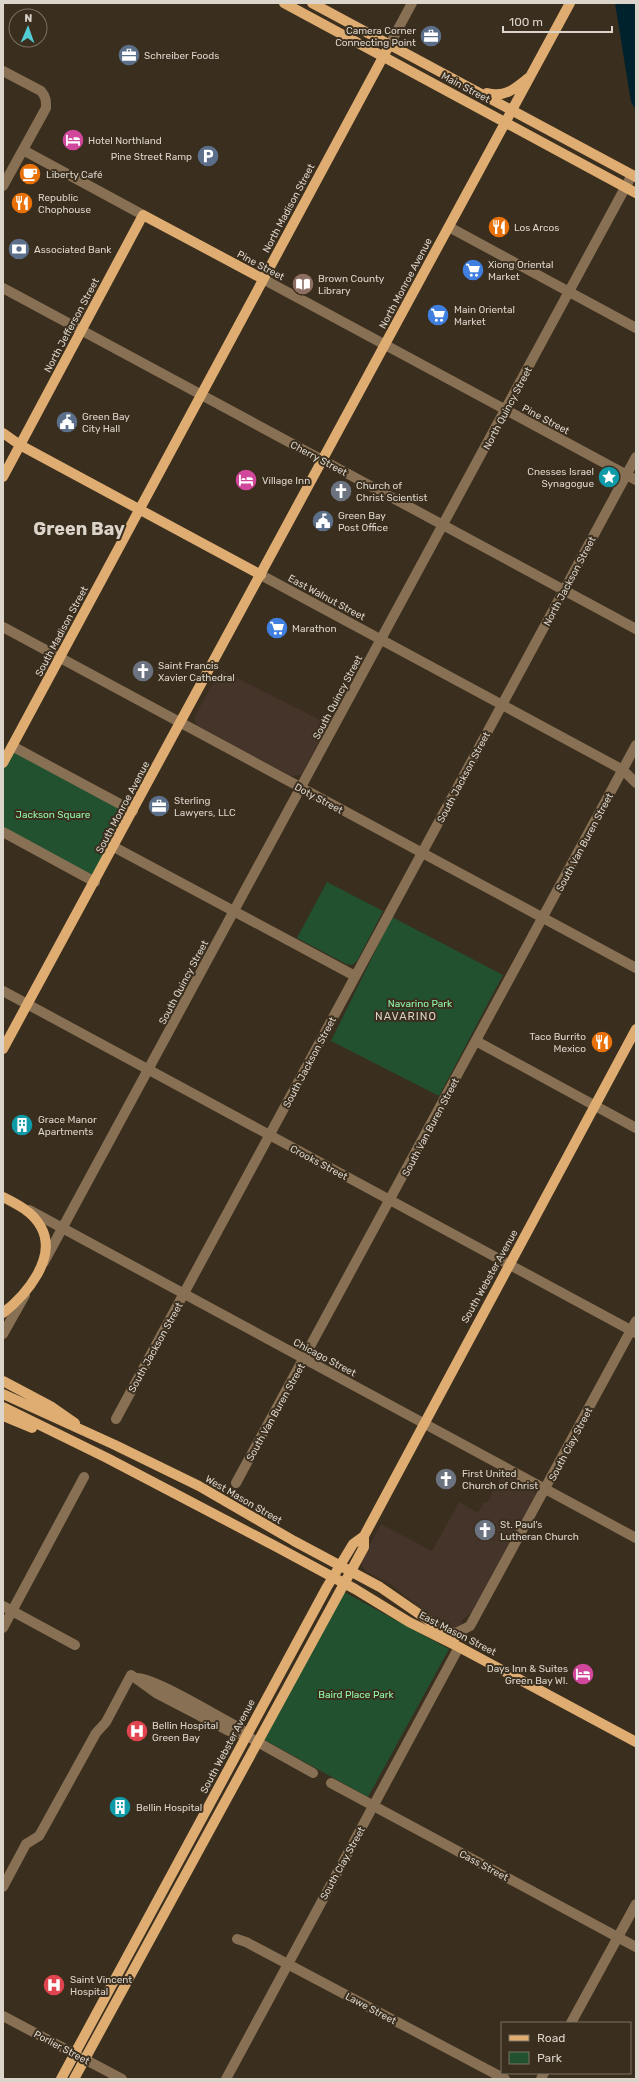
<svg xmlns="http://www.w3.org/2000/svg" width="639" height="2082" viewBox="0 0 639 2082" font-family="Rubik,sans-serif">
<style>
.education{fill:#45342a}
.green{fill:#225130}
.water{fill:#00222d}
.lines{fill:none;stroke-linecap:round;stroke-linejoin:round}
.minor{stroke:#887054;stroke-width:10}
.major{stroke:#dfad72;stroke-width:10}
.labels{text-anchor:middle;stroke-width:4;stroke-linejoin:round;paint-order:stroke}
.poi-label{font-size:10px;fill:#dcd5cb;stroke:#3a2e1e;text-anchor:start}
.street-label{font-size:10px;fill:#dcd5cb;stroke:#3a2e1e}
.park-label{font-size:10px;fill:#90f7aa;stroke:#3a2e1e}
.neighbourhood-label{font-size:11px;letter-spacing:1px;fill:#dcd5cb;stroke:#3a2e1e}
.town-label{font-size:18px;font-weight:bold;fill:#dcd5cb;stroke:#3a2e1e}
</style>
<rect width="100%" height="100%" fill="#3a2e1e"/>
<path class="education" d="M221,670L328,724L301,775L291,776L196,726L194,717Z
M504,1471L535,1488V1496L472,1612L462,1620L461,1628L448,1630L389,1583L365,1571L362,1565L363,1557L381,1524L432,1551L459,1502L478,1513L484,1502L487,1503Z"/>
<path class="green" d="M12,746L133,811L95,882L3,832V763Z
M327,882L383,911L357,961L352,965L346,964L297,938Z
M392,917L503,975L439,1096L331,1041Z
M344,1592L449,1649L368,1797L263,1739Z"/>
<path class="water" d="M615,3H636V110L631,102Z"/>
<g class="lines">
<path class="minor" d="M390,44L412,3
M3,71L41,91C46,97 46,100 46,108L3,186
M23,150L143,215
M449,227L636,328
M263,279L636,480
M3,288L636,629
M261,575L623,770L636,783
M3,627L636,968
M12,746L133,811
M3,832L95,882
M114,847L355,976
M3,991L636,1333
M476,1041L636,1128
M29,1210L636,1538
M44,1262L632,175
M3,1334L25,1295
M116,1419L636,457
M236,1483L636,745
M3,1606L75,1645
M3,1628L84,1477
M444,1631L456,1633L470,1626L636,1321
M137,1678C155,1678 221,1718 241,1729L246,1735
M331,1783L636,1947
M3,1887L26,1844L39,1836L43,1829L96,1733L106,1722L131,1675L156,1693L231,1732L247,1736L313,1773
M237,1939L246,1942L505,2079
M3,2016L122,2079
M571,2023L636,1904
M226,2079L459,1647
M541,2079L544,2073"/>
<path class="major" d="M284,3L636,193
M312,3L636,177
M487,93C504,98 515,89 528,78
M3,433L20,445L261,575
M3,477L143,215L263,279
M3,763L390,44
M3,1049L570,3
M3,1197C17,1204 33,1212 41,1227C58,1258 26,1295 3,1313
M3,1381L52,1407L75,1423
M3,1394L115,1445L199,1486L294,1541L380,1587L438,1627L454,1640
M3,1407L107,1458L275,1546L355,1589L409,1622L459,1647L636,1742
M3,1416L32,1428
M61,2079L327,1587L353,1544L364,1536
M74,2079L351,1571L364,1547V1536L636,1029"/>
</g>
<defs>
<g id="office-disc" transform="scale(1.15)"><circle r="9.5" fill="#5c6f8a" stroke="#3a2e1e"/><path d="M-6-3h4V-5.5h4V-3h4V5H-6ZM-1-4.5V-3h2v-1.5ZM-6 0V1H6V0Z" fill="#fff"/></g>
<g id="hotel-disc" transform="scale(1.15)"><circle r="9.5" fill="#d1479c" stroke="#3a2e1e"/><path d="M-6-4.5h1.5V1H6V5H4.5V3h-9V5H-6ZM-4 0a1.8 1.8 0 1 1 3.6 0ZM.5 0V-2.5h3Q6-2.5 6 0Z" fill="#fff"/></g>
<g id="parking-disc" transform="scale(1.15)"><circle r="9.5" fill="#5c6f8a" stroke="#3a2e1e"/><path d="M-3.5-5.5H1a3.5 3.5 0 0 1 0 7H-1V5.5H-3.5ZM-1-3.4V-.6H.8a1.4 1.4 0 0 0 0-2.8Z" fill="#fff"/></g>
<g id="cafe-disc" transform="scale(1.15)"><circle r="9.5" fill="#e8710a" stroke="#3a2e1e"/><path d="M-5.5-4.5H6V0H3Q3 3.5 0 3.5H-2.5Q-5.5 3.5-5.5 0ZM3-3.2v2h1.7v-2ZM-6 4.5H4V6H-6Z" fill="#fff"/></g>
<g id="restaurant-disc" transform="scale(1.15)"><circle r="9.5" fill="#e8710a" stroke="#3a2e1e"/><path d="M-5-6h1v4h1v-4h1v4h1v-4h1v5L-1.5 .5V6h-2V.5L-5-1ZM5-6V6H3V1.5H1.5Q1.5-4 5-6Z" fill="#fff"/></g>
<g id="bank-disc" transform="scale(1.15)"><circle r="9.5" fill="#5c6f8a" stroke="#3a2e1e"/><path d="M-6-4H6V4H-6ZM0-2.3a2.3 2.3 0 1 0 0 4.6a2.3 2.3 0 1 0 0-4.6Z" fill="#fff"/></g>
<g id="supermarket-disc" transform="scale(1.15)"><circle r="9.5" fill="#3f7fe0" stroke="#3a2e1e"/><path d="M-6-5.5h2.5l.6 2H6L4.5 2H-2.5L-4.4-4H-6ZM-1.5 3.2a1.3 1.3 0 1 0 .1 0ZM3 3.2a1.3 1.3 0 1 0 .1 0Z" fill="#fff"/></g>
<g id="library-disc" transform="scale(1.15)"><circle r="9.5" fill="#8d6e63" stroke="#3a2e1e"/><path d="M-6-4Q-3-5.5-.7-3.5V5Q-3 3-6 4ZM6-4Q3-5.5 .7-3.5V5Q3 3 6 4Z" fill="#fff"/></g>
<g id="civic-disc" transform="scale(1.15)"><circle r="9.5" fill="#5c6f8a" stroke="#3a2e1e"/><path d="M-.6-6.5H3V-4.5H.6V-3L4-1V1h2V6H-6V1h2V-1L-.6-3ZM-1.2 2.5V6h2.4V2.5Z" fill="#fff"/></g>
<g id="sight-disc" transform="scale(1.15)"><circle r="9.5" fill="#0f9aa8" stroke="#3a2e1e"/><path d="M0-6L1.8-2.2L6-1.7L2.9 1.2L3.7 5.4L0 3.3L-3.7 5.4L-2.9 1.2L-6-1.7L-1.8-2.2Z" fill="#fff"/></g>
<g id="church-disc" transform="scale(1.15)"><circle r="9.5" fill="#6b7280" stroke="#3a2e1e"/><path d="M-1.2-6h2.4v3.5h3.3v2.4h-3.3V6h-2.4V-.1h-3.3v-2.4h3.3Z" fill="#fff"/></g>
<g id="building-disc" transform="scale(1.15)"><circle r="9.5" fill="#0f9aa8" stroke="#3a2e1e"/><path d="M-4-6H4V6H1V3H-1V6H-4ZM-2.5-4.3h1.7v1.8h-1.7ZM.8-4.3h1.7v1.8H.8ZM-2.5-1h1.7V.8h-1.7ZM.8-1h1.7V.8H.8Z" fill="#fff"/></g>
<g id="hospital-disc" transform="scale(1.15)"><circle r="9.5" fill="#e0444e" stroke="#3a2e1e"/><path d="M-5-5h3v3.5h4V-5h3V5h-3V1.5h-4V5h-3Z" fill="#fff"/></g>
</defs>
<g fill-rule="evenodd">
<use href="#office-disc" x="431" y="36"/>
<use href="#office-disc" x="129" y="55"/>
<use href="#hotel-disc" x="73" y="140"/>
<use href="#parking-disc" x="208" y="156"/>
<use href="#cafe-disc" x="30" y="174"/>
<use href="#restaurant-disc" x="22" y="203"/>
<use href="#restaurant-disc" x="499" y="227"/>
<use href="#bank-disc" x="19" y="249"/>
<use href="#supermarket-disc" x="473" y="270"/>
<use href="#library-disc" x="303" y="284"/>
<use href="#supermarket-disc" x="438" y="315"/>
<use href="#civic-disc" x="67" y="422"/>
<use href="#sight-disc" x="609" y="477"/>
<use href="#hotel-disc" x="246" y="480"/>
<use href="#church-disc" x="341" y="491"/>
<use href="#civic-disc" x="323" y="521"/>
<use href="#supermarket-disc" x="277" y="628"/>
<use href="#church-disc" x="143" y="671"/>
<use href="#office-disc" x="159" y="806"/>
<use href="#restaurant-disc" x="602" y="1042"/>
<use href="#building-disc" x="22" y="1125"/>
<use href="#church-disc" x="446" y="1479"/>
<use href="#church-disc" x="485" y="1530"/>
<use href="#hotel-disc" x="583" y="1674"/>
<use href="#hospital-disc" x="137" y="1731"/>
<use href="#building-disc" x="120" y="1807"/>
<use href="#hospital-disc" x="54" y="1985"/>
</g>
<g class="labels">
<g class="poi-label">
<text x="416" y="34" text-anchor="end">Camera Corner<tspan x="416" dy="12">Connecting Point</tspan></text>
<text x="144" y="59">Schreiber Foods</text>
<text x="88" y="144">Hotel Northland</text>
<text x="192" y="160" text-anchor="end">Pine Street Ramp</text>
<text x="46" y="178">Liberty Café</text>
<text x="38" y="201">Republic<tspan x="38" dy="12">Chophouse</tspan></text>
<text x="514" y="231">Los Arcos</text>
<text x="34" y="253">Associated Bank</text>
<text x="488" y="268">Xiong Oriental<tspan x="488" dy="12">Market</tspan></text>
<text x="318" y="282">Brown County<tspan x="318" dy="12">Library</tspan></text>
<text x="454" y="313">Main Oriental<tspan x="454" dy="12">Market</tspan></text>
<text x="82" y="420">Green Bay<tspan x="82" dy="12">City Hall</tspan></text>
<text x="594" y="475" text-anchor="end">Cnesses Israel<tspan x="594" dy="12">Synagogue</tspan></text>
<text x="262" y="484">Village Inn</text>
<text x="356" y="489">Church of<tspan x="356" dy="12">Christ Scientist</tspan></text>
<text x="338" y="519">Green Bay<tspan x="338" dy="12">Post Office</tspan></text>
<text x="292" y="632">Marathon</text>
<text x="158" y="669">Saint Francis<tspan x="158" dy="12">Xavier Cathedral</tspan></text>
<text x="174" y="804">Sterling<tspan x="174" dy="12">Lawyers, LLC</tspan></text>
<text x="586" y="1040" text-anchor="end">Taco Burrito<tspan x="586" dy="12">Mexico</tspan></text>
<text x="38" y="1123">Grace Manor<tspan x="38" dy="12">Apartments</tspan></text>
<text x="462" y="1477">First United<tspan x="462" dy="12">Church of Christ</tspan></text>
<text x="500" y="1528">St. Paul's<tspan x="500" dy="12">Lutheran Church</tspan></text>
<text x="568" y="1672" text-anchor="end">Days Inn &amp; Suites<tspan x="568" dy="12">Green Bay WI.</tspan></text>
<text x="152" y="1729">Bellin Hospital<tspan x="152" dy="12">Green Bay</tspan></text>
<text x="136" y="1811">Bellin Hospital</text>
<text x="70" y="1983">Saint Vincent<tspan x="70" dy="12">Hospital</tspan></text>
</g>
<g class="street-label">
<text transform="translate(466 87) rotate(28)" y="4">Main Street</text>
<text transform="translate(288 208) rotate(-62)" y="4">North Madison Street</text>
<text transform="translate(261 265) rotate(28)" y="4">Pine Street</text>
<text transform="translate(405 283) rotate(-62)" y="4">North Monroe Avenue</text>
<text transform="translate(71 325) rotate(-62)" y="4">North Jefferson Street</text>
<text transform="translate(507 408) rotate(-62)" y="4">North Quincy Street</text>
<text transform="translate(546 419) rotate(28)" y="4">Pine Street</text>
<text transform="translate(319 458) rotate(28)" y="4">Cherry Street</text>
<text transform="translate(569 581) rotate(-62)" y="4">North Jackson Street</text>
<text transform="translate(327 597) rotate(28)" y="4">East Walnut Street</text>
<text transform="translate(61 631) rotate(-62)" y="4">South Madison Street</text>
<text transform="translate(337 697) rotate(-62)" y="4">South Quincy Street</text>
<text transform="translate(463 777) rotate(-62)" y="4">South Jackson Street</text>
<text transform="translate(319 798) rotate(28)" y="4">Doty Street</text>
<text transform="translate(122 807) rotate(-62)" y="4">South Monroe Avenue</text>
<text transform="translate(584 842) rotate(-62)" y="4">South Van Buren Street</text>
<text transform="translate(183 982) rotate(-62)" y="4">South Quincy Street</text>
<text transform="translate(309 1062) rotate(-62)" y="4">South Jackson Street</text>
<text transform="translate(430 1127) rotate(-62)" y="4">South Van Buren Street</text>
<text transform="translate(319 1162) rotate(28)" y="4">Crooks Street</text>
<text transform="translate(489 1276) rotate(-61)" y="4">South Webster Avenue</text>
<text transform="translate(155 1347) rotate(-61)" y="4">South Jackson Street</text>
<text transform="translate(325 1357) rotate(28)" y="4">Chicago Street</text>
<text transform="translate(275 1412) rotate(-61)" y="4">South Van Buren Street</text>
<text transform="translate(570 1444) rotate(-62)" y="4">South Clay Street</text>
<text transform="translate(244 1499) rotate(30)" y="4">West Mason Street</text>
<text transform="translate(458 1633) rotate(27)" y="4">East Mason Street</text>
<text transform="translate(227 1746) rotate(-62)" y="4">South Webster Avenue</text>
<text transform="translate(342 1863) rotate(-61)" y="4">South Clay Street</text>
<text transform="translate(484 1865) rotate(28)" y="4">Cass Street</text>
<text transform="translate(371 2008) rotate(28)" y="4">Lawe Street</text>
<text transform="translate(62 2047) rotate(28)" y="4">Porlier Street</text>
</g>
<g class="park-label">
<text x="53" y="818">Jackson Square</text>
<text x="420" y="1007">Navarino Park</text>
<text x="356" y="1698">Baird Place Park</text>
</g>
<g class="neighbourhood-label">
<text x="406" y="1020">NAVARINO</text>
</g>
<g class="town-label">
<text x="79" y="535">Green Bay</text>
</g>
</g>
<rect width="639" height="2082" fill="none" stroke="#dcd5cb" stroke-width="8"/>
<rect x="501" y="2022" width="130" height="52" fill="#3a2e1e" stroke="#7b7163"/>
<rect x="509" y="2035" width="20" height="6" fill="#dfad72" stroke="#7b7163"/>
<text x="537" y="2042" font-size="12" fill="#dcd5cb">Road</text>
<rect x="509" y="2052" width="20" height="12" fill="#225130" stroke="#7b7163"/>
<text x="537" y="2062" font-size="12" fill="#dcd5cb">Park</text>
<g transform="translate(28 28) rotate(2)"><circle r="19" fill="#3a2e1e" stroke="#7b7163"/>
<path d="M0-3L7 15L0 10L-7 15Z" fill="#51ccd3"/>
<text y="-6" font-size="11" font-weight="bold" text-anchor="middle" fill="#dcd5cb">N</text>
</g>
<path d="M503 26v6h109v-6" fill="none" stroke="#dcd5cb" stroke-width="2"/>
<text x="509" y="26" font-size="12" fill="#dcd5cb" stroke="#3a2e1e" stroke-width="3" paint-order="stroke">100 m</text>
</svg>
